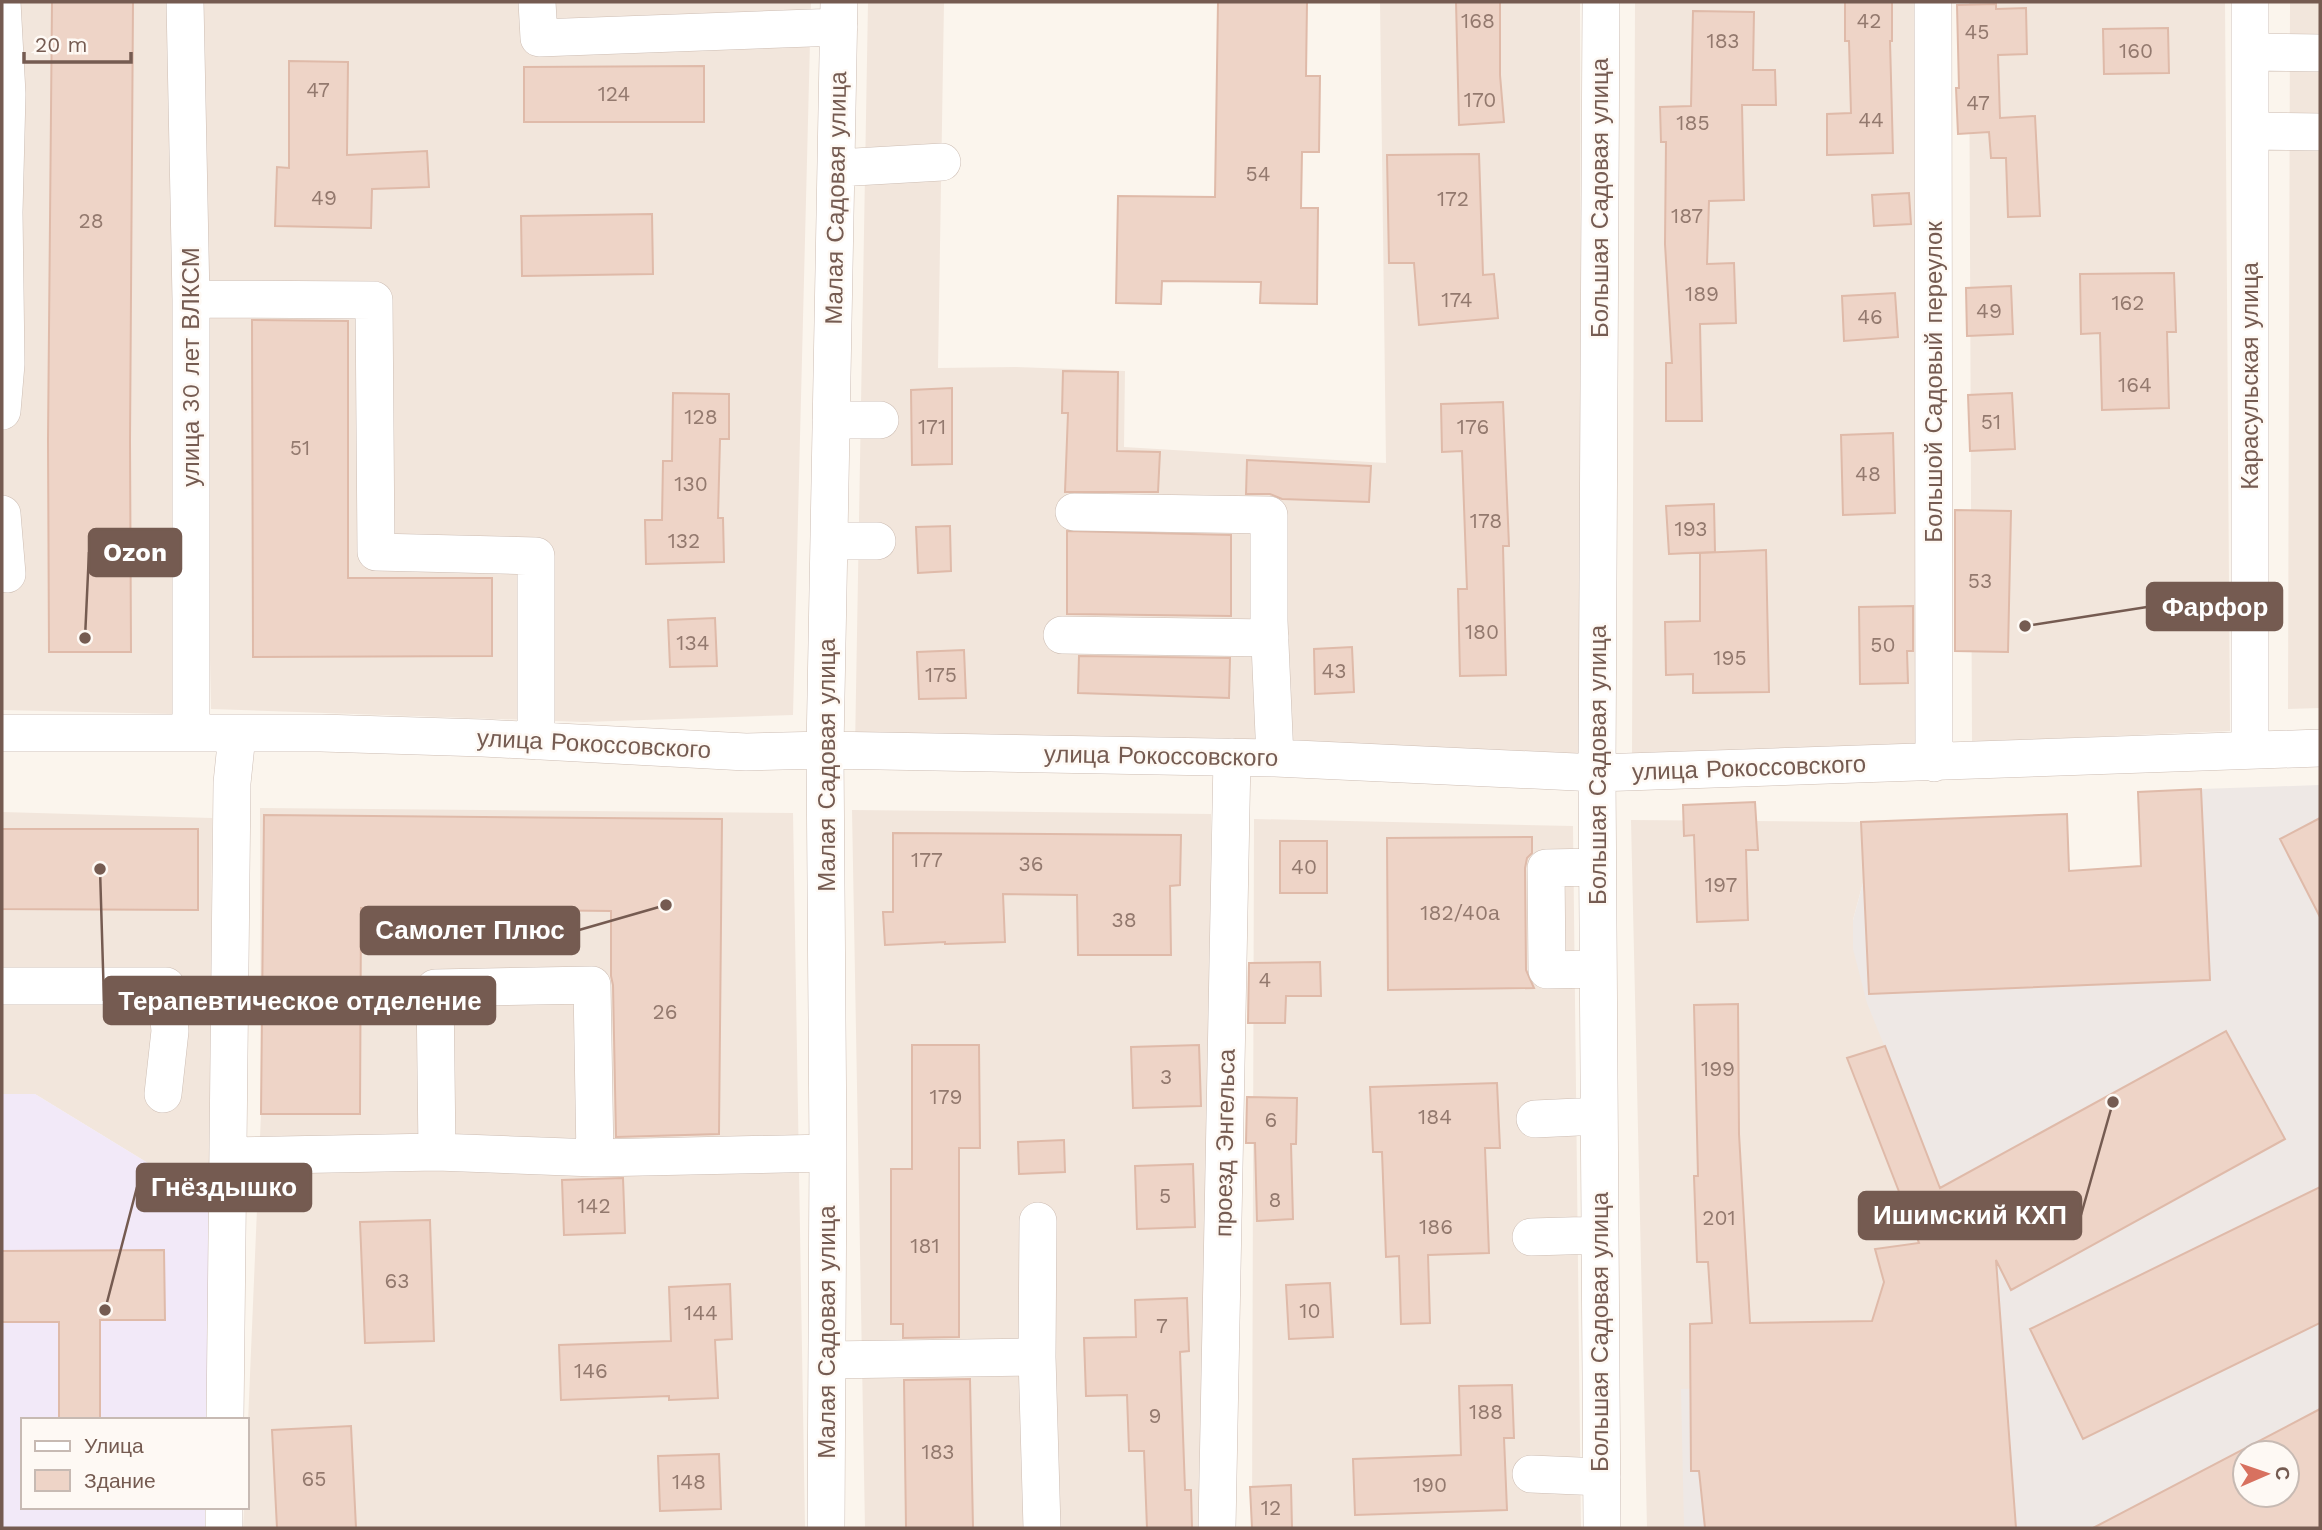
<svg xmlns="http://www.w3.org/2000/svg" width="2322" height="1530" viewBox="0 0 2322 1530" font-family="'Work Sans',sans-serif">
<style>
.residential{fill:#f2e6dc}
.industrial{fill:#eee8e5;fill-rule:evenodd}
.education{fill:#f2e9f8}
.building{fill:#eed4c7;stroke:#dfbaa9;stroke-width:2;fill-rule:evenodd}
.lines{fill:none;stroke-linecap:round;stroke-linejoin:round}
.minor-casing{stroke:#cdbdb3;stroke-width:38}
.minor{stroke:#fff;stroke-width:37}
.labels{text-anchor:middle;stroke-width:5;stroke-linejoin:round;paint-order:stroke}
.number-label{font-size:21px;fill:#93796e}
.street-label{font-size:24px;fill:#755b51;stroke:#fef9f4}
.leader{fill:none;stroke:#755b51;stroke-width:2.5}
.callout-dot{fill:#755b51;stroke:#fef9f4;stroke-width:2.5}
.callout{fill:#755b51;stroke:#755b51;stroke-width:2.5}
.callout-label{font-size:26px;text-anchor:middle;font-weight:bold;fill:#fff}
</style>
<rect width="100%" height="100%" fill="#fbf5ed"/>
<path class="residential" d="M2,2H172V714L2,710Z
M197,2H811L793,715L584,722L211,709Z
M868,2H944L938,368L1015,367L1125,371L1124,447L1386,463L1380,2H1580L1582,764L855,749Z
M1635,2H1922V745L1632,757Z
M1969,2H2225L2230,731L1972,742Z
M2290,2H2320V708L2288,709Z
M260,808L793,813L805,1528H243L244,1507H247V1446L261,1114Z
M852,810L1211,814L1209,1528H865Z
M2,812L212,818L210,1201L35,1094H2Z
M1254,819L1573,826L1581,1528H1252Z
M1631,820L1861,822L1864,879L1853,920L1948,1181L2005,1380L2017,1528H1647Z"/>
<path class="industrial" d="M2320,785V1528H1684L1681,1389L1994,1376L1967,1251L1867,1003L1853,949V920L1864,879L1861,822L2067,814L2070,871L2141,866L2201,789ZM2245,1453H2287V1495H2245Z"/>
<path class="education" d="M2,1094H35L210,1201L209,1420H23V1507H208V1528H2Z"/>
<path class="building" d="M52,2H133L130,441L131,652H49L48,440Z
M1218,2H1307L1306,76H1320L1319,152H1302L1301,208H1318L1317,304L1260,303L1261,282L1162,281L1161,304L1116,303L1118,196L1215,197Z
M1456,2H1500V75L1504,122L1459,125Z
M1845,2H1892V41H1890L1893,153L1827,155V114L1851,113L1849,41H1845Z
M1996,4V9L2026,8L2027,54L1998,55L2000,118L2035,116L2040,216L2008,217L2006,158H1991L1989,132L1958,134L1956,88H1959L1957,5Z
M1693,11L1754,12L1753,70H1775L1776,105H1742L1744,200L1709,201L1707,264L1734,263L1736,323L1700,324L1702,421H1666V363H1672L1665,244L1666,142H1661L1660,107L1691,106Z
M2168,28L2169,73L2104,74L2103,29Z
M289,61L348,62L347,155L427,151L429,187L372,189L371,228L275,226L277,167L289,168Z
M704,66V122H524V67Z
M1479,154L1483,275L1494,274L1498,318L1419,325L1414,263H1389L1387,155Z
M1909,193L1911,224L1874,226L1872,195Z
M652,214L653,274L522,276L521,216Z
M2174,273L2176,332H2167L2169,408L2102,410L2100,333L2081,334L2080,274Z
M2011,286L2013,334L1967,336L1966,288Z
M1895,293L1898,337L1844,341L1842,296Z
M252,320L348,321V578H492V656L253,657Z
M1063,371L1118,372L1117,451L1160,452L1158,492H1065L1068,413H1062Z
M952,388V464L912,465L911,390Z
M673,393L729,394V439H720L718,518H723L724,562L646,564L645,520H662L663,461H672Z
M2012,393L2015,449L1970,451L1968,395Z
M1503,402L1509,546H1503L1506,675L1460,676L1458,589H1467L1462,451L1442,452L1441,404Z
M1893,433L1895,513L1843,515L1841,435Z
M1247,460L1371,466L1369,502L1282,499L1270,494H1246Z
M1714,504L1715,552L1669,554L1666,506Z
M1955,510L2011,511L2008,652L1955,651Z
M950,526L951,571L918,573L916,527Z
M1067,531L1231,535V616L1067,614Z
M1766,550L1769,692L1693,693V674L1666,675L1665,622L1700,621V553Z
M1913,606V651H1907L1908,683L1860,684L1859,607Z
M715,618L717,666L670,667L668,620Z
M1352,647L1354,692L1315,694L1314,649Z
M964,650L966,698L919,699L917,652Z
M1079,656L1230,658L1229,698L1078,693Z
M2201,789L2210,980L1869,994L1861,822L2067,814L2069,871L2141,866L2138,792Z
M1755,802L1758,850H1746L1748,920L1697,922L1694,835L1684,836L1683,805Z
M264,815L722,819L719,1134L616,1137L613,985L611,976V911L361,908L360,1114H261Z
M2320,818V917L2280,839Z
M2,829H198V910L2,909Z
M893,833L1181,835L1180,885L1170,886L1171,955H1078L1077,895L1003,894L1005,942L945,944V942L885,945L883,912H893Z
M1532,837V853L1527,858L1525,868L1526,970L1534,988L1388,990L1387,838Z
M1280,841H1327V893H1280Z
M1320,962L1321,996H1286L1285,1023H1248L1249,963Z
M1738,1004L1739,1134L1750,1323L1872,1321L1884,1282L1875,1249L1919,1243L1847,1058L1885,1046L1940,1188L2226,1031L2285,1139L2011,1290L1996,1260L2016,1528H1705L1699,1471H1691L1690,1324L1712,1323L1708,1262H1697L1694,1176H1698L1694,1005Z
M912,1045H979L980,1148H959V1337L903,1338V1324H891V1169H912Z
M1199,1045L1201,1106L1133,1108L1131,1047Z
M1497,1083L1500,1148H1485L1489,1253L1428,1255L1430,1323L1401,1324L1399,1256L1386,1257L1382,1152H1373L1370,1087Z
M1247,1097L1297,1098L1296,1144H1291L1293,1219L1257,1221L1255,1143H1246Z
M1064,1140L1065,1172L1019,1174L1018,1142Z
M1193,1164L1195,1227L1137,1229L1135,1166Z
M623,1178L625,1233L564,1235L562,1180Z
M2320,1187V1323L2083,1439L2030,1329Z
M430,1220L434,1341L365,1343L360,1222Z
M164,1250L165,1320H100V1420H59V1322H2V1251Z
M1330,1283L1333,1337L1289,1339L1286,1285Z
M730,1284L732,1339L715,1340L718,1398L669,1400V1396L561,1400L559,1345L671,1341L669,1287Z
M1187,1298L1189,1351L1180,1352L1185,1490H1191L1192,1528H1147L1144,1451H1129L1127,1395L1086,1396L1084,1338L1136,1337L1135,1300Z
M970,1379L973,1528H906L904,1380Z
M1512,1385L1514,1438H1504L1507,1510L1355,1515L1353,1459L1461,1455L1459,1386Z
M2320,1409V1528H2093ZM2245,1453H2287V1495H2245Z
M351,1426L356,1528H277L272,1430Z
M719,1454L721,1509L660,1511L658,1456Z
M1291,1485L1292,1528H1252L1250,1487Z"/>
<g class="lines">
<g class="minor-casing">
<path id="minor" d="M185,2L191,299V733
M537,2L539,38L839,27
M1601,2L1597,773L1602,1528
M1933,2L1934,763
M2250,2V750
M2250,52L2320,53
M2250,131L2320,132
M837,168L942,162
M191,299L374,300L376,552L536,556V741
M2,411L6,364L4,212L7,94L2,2
M831,420H880
M1074,512L1269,515V621L1275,758
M2,514L7,574
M829,541H877
M1062,635L1270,638
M2,733H321L483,738L746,752L825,750L1275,758L1597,773L2320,748
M1597,867L1546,868L1547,970L1598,969
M2,986H166L170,1031L163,1094
M1535,1119L1599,1116
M437,1152L595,1158
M228,1156L437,1152L435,988L592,985L595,1158L828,1153
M1531,1237L1600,1235
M1037,1357L1042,1528
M827,1360L1037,1357L1038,1221
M225,1420L232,783L237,735
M1531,1474L1602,1477
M224,1528V1507
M826,1528L828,1153L825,750L839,2
M1217,1528L1232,757"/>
</g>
<use href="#minor" class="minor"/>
</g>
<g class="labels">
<g class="number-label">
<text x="1478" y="28">168</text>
<text x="1869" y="28">42</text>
<text x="1977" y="39">45</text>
<text x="1723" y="48">183</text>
<text x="2136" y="58">160</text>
<text x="318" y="97">47</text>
<text x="614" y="101">124</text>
<text x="1480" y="107">170</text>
<text x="1978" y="110">47</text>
<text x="1871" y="127">44</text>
<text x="1693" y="130">185</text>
<text x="1258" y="181">54</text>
<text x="324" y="205">49</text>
<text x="1453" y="206">172</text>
<text x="1687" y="223">187</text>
<text x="91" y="228">28</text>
<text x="1702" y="301">189</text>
<text x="1457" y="307">174</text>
<text x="2128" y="310">162</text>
<text x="1989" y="318">49</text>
<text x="1870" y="324">46</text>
<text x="2135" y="392">164</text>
<text x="701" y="424">128</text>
<text x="1991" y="429">51</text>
<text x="932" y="434">171</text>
<text x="1473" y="434">176</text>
<text x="300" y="455">51</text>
<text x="1868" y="481">48</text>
<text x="691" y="491">130</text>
<text x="1486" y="528">178</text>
<text x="1691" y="536">193</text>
<text x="684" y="548">132</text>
<text x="1980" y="588">53</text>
<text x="1482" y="639">180</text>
<text x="693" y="650">134</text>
<text x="1883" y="652">50</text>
<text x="1730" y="665">195</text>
<text x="1334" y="678">43</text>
<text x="941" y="682">175</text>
<text x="927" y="867">177</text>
<text x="1031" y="871">36</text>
<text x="1304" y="874">40</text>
<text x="1721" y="892">197</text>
<text x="1460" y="920">182/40а</text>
<text x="1124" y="927">38</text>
<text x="1265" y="987">4</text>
<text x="665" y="1019">26</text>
<text x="1718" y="1076">199</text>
<text x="1166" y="1084">3</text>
<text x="946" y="1104">179</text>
<text x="1435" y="1124">184</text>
<text x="1271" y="1127">6</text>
<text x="1165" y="1203">5</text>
<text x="1275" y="1207">8</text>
<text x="594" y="1213">142</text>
<text x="1719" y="1225">201</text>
<text x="1436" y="1234">186</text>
<text x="925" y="1253">181</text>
<text x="397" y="1288">63</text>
<text x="1310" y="1318">10</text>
<text x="701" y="1320">144</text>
<text x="1162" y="1333">7</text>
<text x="591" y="1378">146</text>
<text x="1486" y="1419">188</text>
<text x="1155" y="1423">9</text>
<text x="938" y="1459">183</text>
<text x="314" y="1486">65</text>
<text x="689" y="1489">148</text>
<text x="1430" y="1492">190</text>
<text x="1271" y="1515">12</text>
</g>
<g class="street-label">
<text transform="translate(836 198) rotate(-89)" y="8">Малая Садовая улица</text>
<text transform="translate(1600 198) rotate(-90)" y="8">Большая Садовая улица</text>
<text transform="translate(191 367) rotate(-90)" y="8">улица 30 лет ВЛКСМ</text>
<text transform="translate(2250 376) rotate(-90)" y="8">Карасульская улица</text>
<text transform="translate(1934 382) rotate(-90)" y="8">Большой Садовый переулок</text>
<text transform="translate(594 744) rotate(3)" y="8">улица Рокоссовского</text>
<text transform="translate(1161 756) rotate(1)" y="8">улица Рокоссовского</text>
<text transform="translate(827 765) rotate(-90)" y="8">Малая Садовая улица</text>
<text transform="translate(1598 765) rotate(-90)" y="8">Большая Садовая улица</text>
<text transform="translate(1749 768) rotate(-2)" y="8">улица Рокоссовского</text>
<text transform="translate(1225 1143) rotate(-89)" y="8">проезд Энгельса</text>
<text transform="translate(827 1332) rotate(-90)" y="8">Малая Садовая улица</text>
<text transform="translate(1600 1332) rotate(-90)" y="8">Большая Садовая улица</text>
</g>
</g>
<path class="leader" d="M85 638L89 552M2025 626L2147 607M666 905L579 930M100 869L104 1001M105 1310L137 1187M2113 1102L2081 1215"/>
<g class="callout-dot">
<circle cx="85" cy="638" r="7"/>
<circle cx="2025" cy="626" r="7"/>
<circle cx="666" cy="905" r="7"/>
<circle cx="100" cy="869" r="7"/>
<circle cx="105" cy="1310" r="7"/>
<circle cx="2113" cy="1102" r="7"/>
</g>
<g class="callout">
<rect x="89" y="529" width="92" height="47" rx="7"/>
<rect x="2147" y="583" width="135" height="47" rx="7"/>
<rect x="361" y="907" width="218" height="47" rx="7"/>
<rect x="104" y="977" width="391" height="47" rx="7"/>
<rect x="137" y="1164" width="174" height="47" rx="7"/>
<rect x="1859" y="1192" width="222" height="47" rx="7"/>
</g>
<g class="callout-label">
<text x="135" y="561">Ozon</text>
<text x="2215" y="616">Фарфор</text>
<text x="470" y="939">Самолет Плюс</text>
<text x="300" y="1010">Терапевтическое отделение</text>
<text x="224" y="1196">Гнёздышко</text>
<text x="1970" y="1224">Ишимский КХП</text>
</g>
<rect width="2322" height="1530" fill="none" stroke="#755b51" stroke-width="7"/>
<rect x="21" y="1418" width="228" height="91" fill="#fef9f4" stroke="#c7bab3" stroke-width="2"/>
<rect x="35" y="1441" width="35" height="10" fill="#ffffff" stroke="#c7bab3" stroke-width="2"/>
<text x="84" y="1453" font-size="21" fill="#755b51">Улица</text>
<rect x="35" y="1470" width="35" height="21" fill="#eed4c7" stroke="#c7bab3" stroke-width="2"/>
<text x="84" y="1488" font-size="21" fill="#755b51">Здание</text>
<g transform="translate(2266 1474) rotate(88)"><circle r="33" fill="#fef9f4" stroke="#c7bab3" stroke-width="2"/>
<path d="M0-5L12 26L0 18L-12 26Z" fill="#d8715f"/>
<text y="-10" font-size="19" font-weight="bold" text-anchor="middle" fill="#755b51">С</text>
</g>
<path d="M24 52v10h107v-10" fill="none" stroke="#755b51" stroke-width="3.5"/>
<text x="35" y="52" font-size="21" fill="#755b51" stroke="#fef9f4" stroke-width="5" paint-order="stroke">20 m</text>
</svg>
